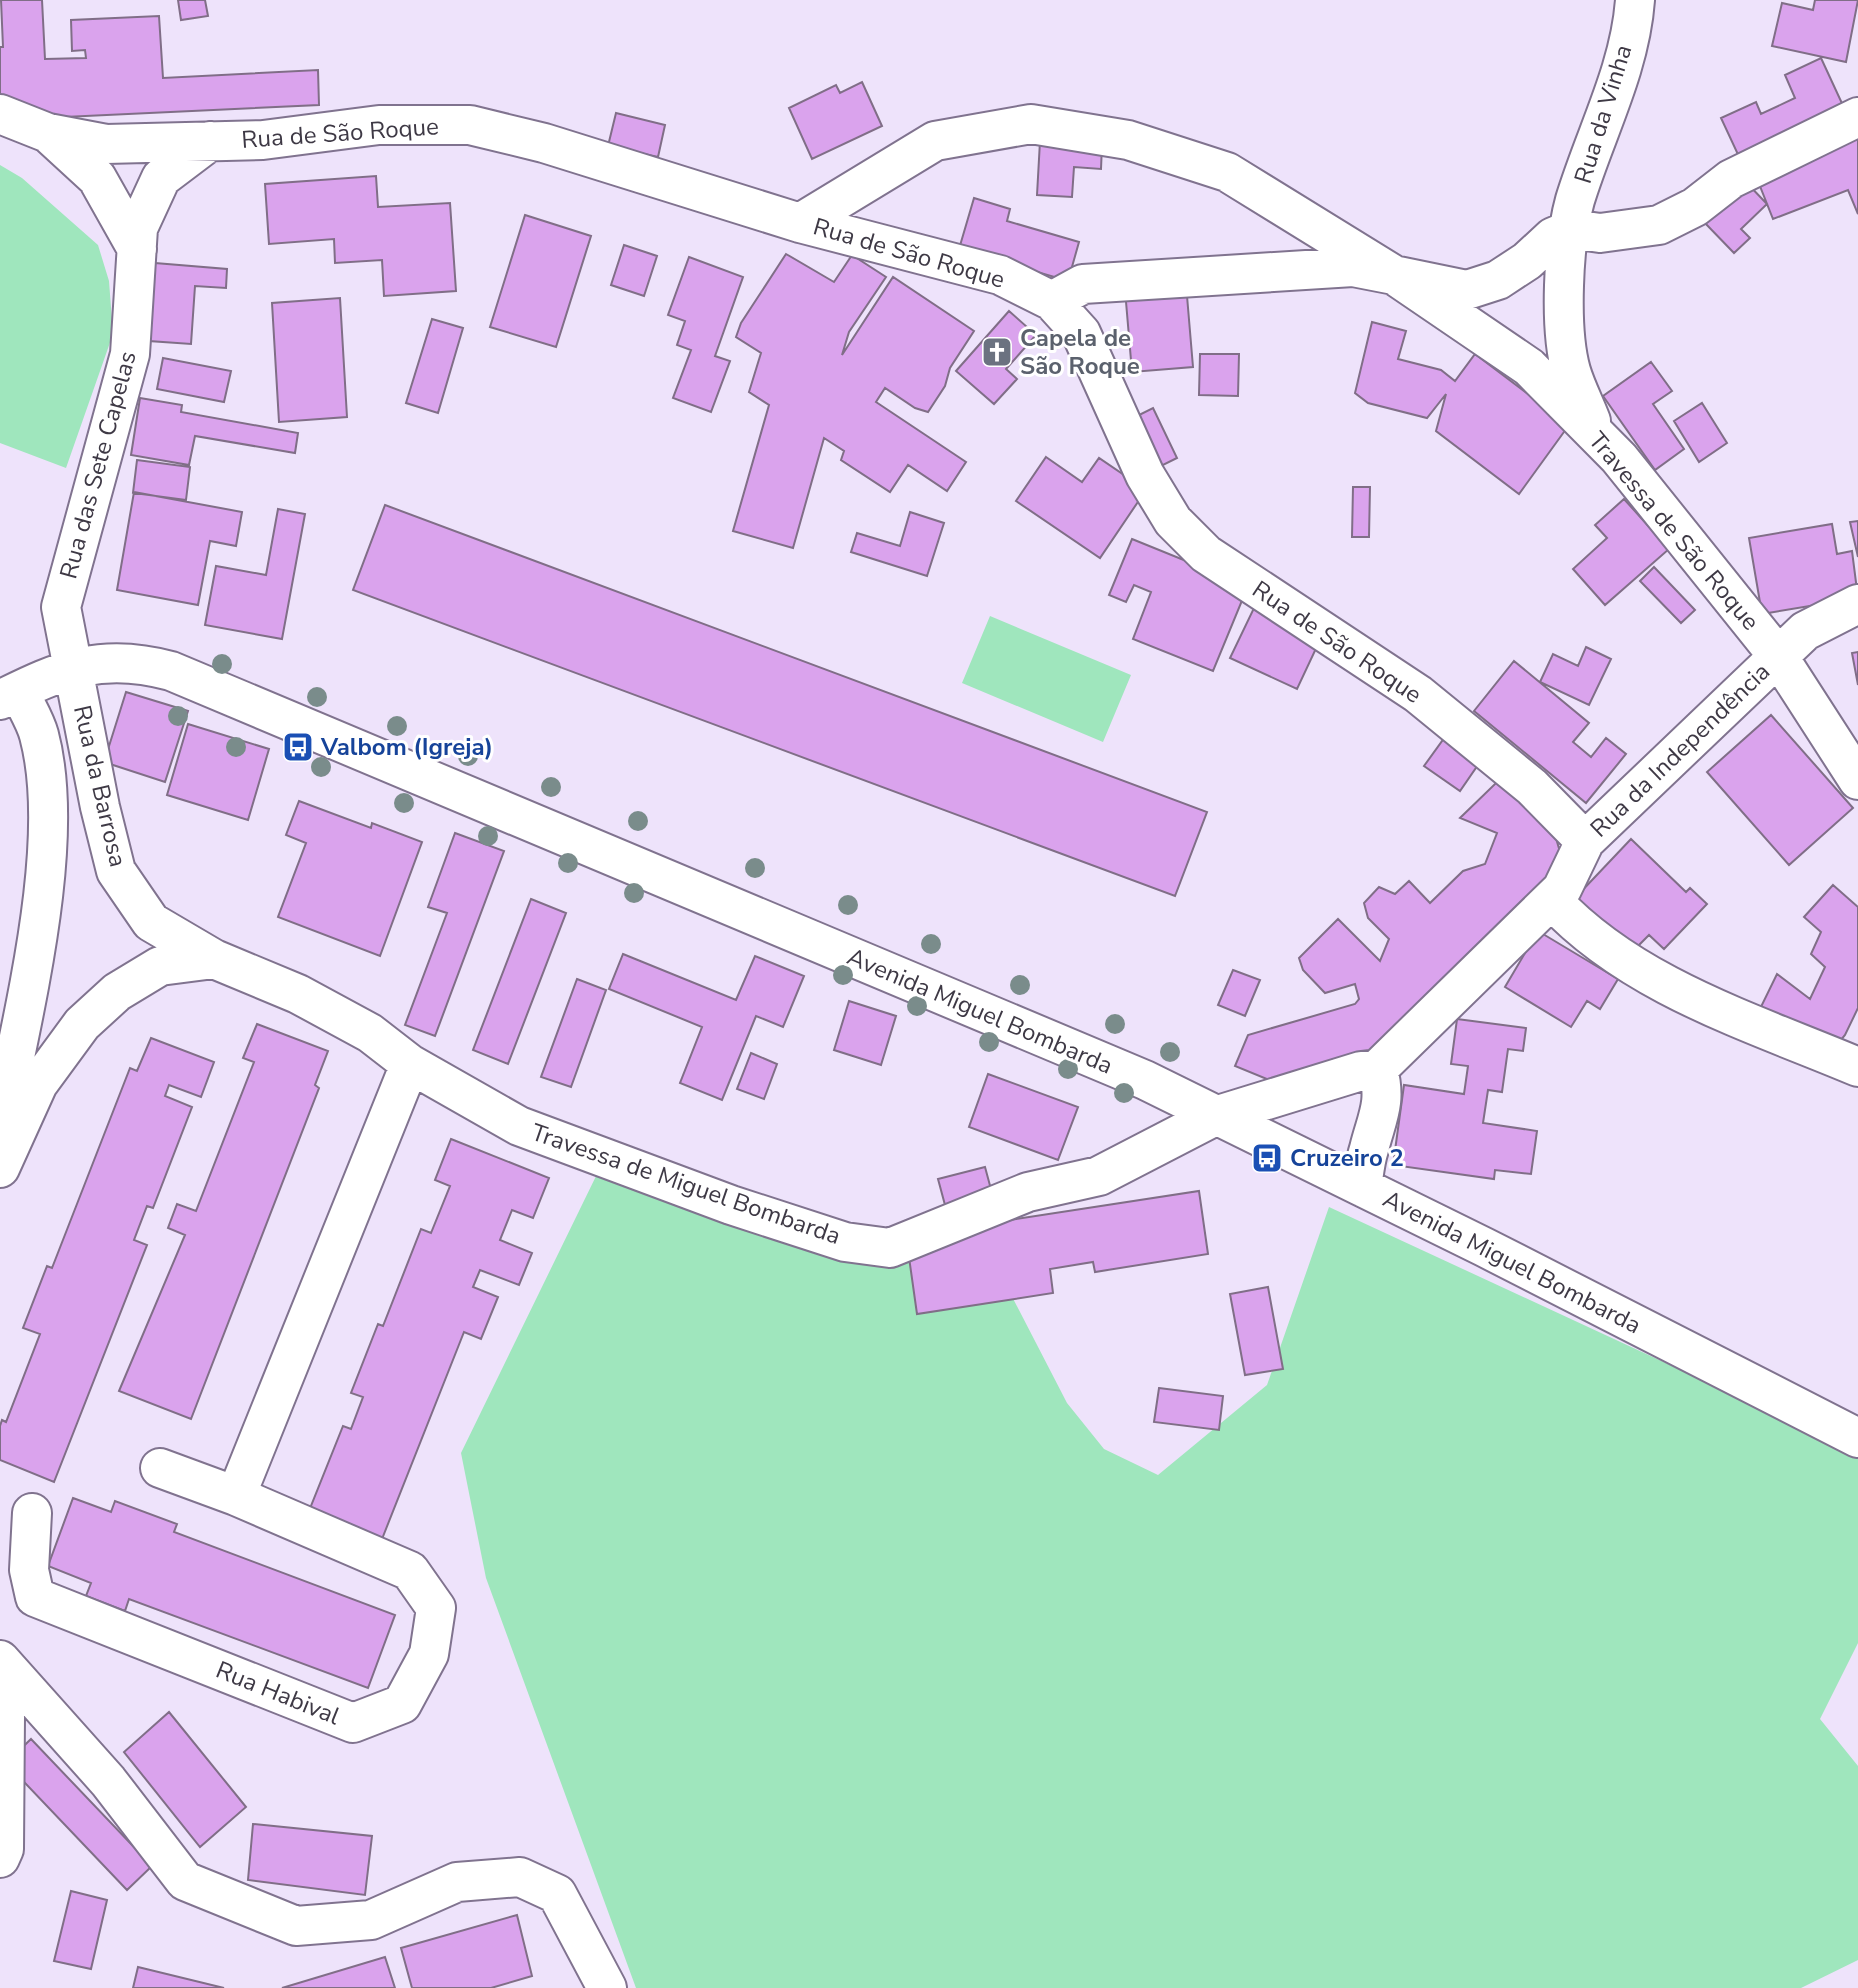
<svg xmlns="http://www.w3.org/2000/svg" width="1858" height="1988" viewBox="0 0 1858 1988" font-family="'Nunito Sans',sans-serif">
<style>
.green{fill:#9fe6bd}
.building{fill:#daa3ed;stroke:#806e87;stroke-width:2}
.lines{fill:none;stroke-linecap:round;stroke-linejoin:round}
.minor-casing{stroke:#80738f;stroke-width:42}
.minor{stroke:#fff;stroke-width:38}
.tree{fill:#7a8c8b}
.labels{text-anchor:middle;stroke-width:6;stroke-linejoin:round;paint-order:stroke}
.street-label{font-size:24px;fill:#3e3945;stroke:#fff}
.worship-label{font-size:24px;font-weight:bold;fill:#5b616d;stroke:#fff;text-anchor:start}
.transit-label{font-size:24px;font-weight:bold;fill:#164399;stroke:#fff;text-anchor:start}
</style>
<rect width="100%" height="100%" fill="#eee3fb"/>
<path class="green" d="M0,165L22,178L98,245L109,281L113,334L66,468L0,443Z
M990,616L1131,675L1103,742L962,683Z
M599,1170L1005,1283L1067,1403L1104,1449L1158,1475L1267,1385L1329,1207L1858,1452V1643L1820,1719L1858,1766V1960L1801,1988H636L486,1578L461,1453Z"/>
<path class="building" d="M1,0H42L45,59L86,58L85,50L72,51L71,20L159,16L163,78L318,70L319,105L0,120V47H3Z
M178,0H205L208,16L181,20Z
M1815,0H1858L1846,62L1772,46L1782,3L1813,10Z
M1821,58L1846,112L1741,161L1721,118L1756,102L1761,114L1795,98L1785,75Z
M862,82L882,126L812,159L789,108L836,85L840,93Z
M616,113L665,125L658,157L608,146Z
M1858,130V214L1848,190L1773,219L1754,171Z
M1040,141L1102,145L1101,169L1074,167L1072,197L1037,195Z
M376,176L378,207L450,203L456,291L384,296L382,260L335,263L334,239L269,244L265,184Z
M1744,180L1767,204L1741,229L1750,238L1734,253L1703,221Z
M974,198L1010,209L1007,221L1079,242L1068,281L959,249Z
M525,215L591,236L556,347L490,327Z
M624,245L657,256L644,296L611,285Z
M786,254L834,282L852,255L886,277L849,332L842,355L893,277L974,331L950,368L945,386L928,412L915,408L885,388L876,402L966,462L947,491L908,465L890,492L841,460L844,451L824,438L793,548L733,531L769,405L749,392L761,353L736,337L741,323Z
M689,257L743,277L715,356L730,361L711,412L673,398L691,350L677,345L685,321L668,315Z
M155,263L227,269L226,288L195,286L191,344L149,341Z
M1186,284L1193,367L1132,372L1125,290Z
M340,298L347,417L279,422L272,303Z
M1009,311L1036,335L1006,369L1017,379L994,404L956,371Z
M432,319L463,328L438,413L406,403Z
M1372,322L1406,331L1398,359L1441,370L1455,381L1475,354L1569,425L1519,494L1436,431L1446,394L1427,418L1368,403L1355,393Z
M1200,354H1239L1238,396L1199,395Z
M163,358L231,371L224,402L157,389Z
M1651,362L1672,391L1653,404L1684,449L1655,470L1603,396Z
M140,398L182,405L181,412L298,433L295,453L195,436L189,465L131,455Z
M1702,403L1727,443L1699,462L1674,421Z
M1153,408L1177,458L1159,467L1135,417Z
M1046,457L1082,482L1099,458L1146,490L1100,558L1016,501Z
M137,460L190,467L186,500L133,493Z
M1353,487H1370L1369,537H1352Z
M134,492L242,512L236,546L210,541L198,605L117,590Z
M1624,499L1669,549L1605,605L1573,569L1607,538L1595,525Z
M385,505L1207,812L1175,896L353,590Z
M278,509L305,514L282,639L205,625L216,566L266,575Z
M910,512L944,523L927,576L851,552L857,533L900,546Z
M1858,521V557L1850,522Z
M1832,524L1837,554L1852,551L1858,598L1762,614L1749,538Z
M1132,539L1248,586L1213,671L1133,639L1151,592L1134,585L1126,602L1109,595Z
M1654,567L1695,610L1681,623L1640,581Z
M1254,608L1320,640L1297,689L1230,658Z
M1586,647L1611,659L1589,705L1540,682L1553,654L1578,666Z
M1858,652V685L1852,653Z
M1514,661L1589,723L1573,742L1591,757L1606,738L1626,754L1586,803L1474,711Z
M126,692L188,711L165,782L104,762Z
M1771,715L1853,808L1789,865L1707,772Z
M188,724L269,749L248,820L167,795Z
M1445,737L1480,762L1460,791L1424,766Z
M1504,780L1554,831L1560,852L1549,880L1375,1053L1274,1082L1235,1066L1248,1035L1355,1004L1359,999L1355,984L1325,993L1303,970L1299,958L1338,919L1380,961L1389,939L1368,918L1364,903L1379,887L1395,894L1409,881L1430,903L1463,871L1485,864L1497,833L1460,818L1496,783Z
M299,801L371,828L372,823L422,842L380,956L278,917L306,843L286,835Z
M455,833L504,851L435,1036L405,1025L447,913L428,907Z
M1631,839L1686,892L1690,888L1707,904L1664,949L1649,935L1633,951L1576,897Z
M1833,885L1858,907V1008L1845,1035L1832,1051L1757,1015L1777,974L1810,999L1825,967L1811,954L1821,932L1804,917Z
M531,899L566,913L508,1064L473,1050Z
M1538,931L1618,979L1600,1009L1587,1001L1571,1027L1505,987Z
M623,954L736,1000L755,956L804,976L783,1027L756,1016L722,1100L680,1083L702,1027L609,989Z
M1233,970L1260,980L1245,1016L1218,1005Z
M577,979L606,990L571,1087L541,1077Z
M849,1001L896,1016L881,1065L834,1050Z
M1457,1019L1526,1028L1523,1051L1508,1049L1502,1092L1488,1090L1483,1123L1537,1131L1531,1174L1495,1170L1494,1179L1393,1165L1404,1085L1464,1094L1468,1066L1451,1064Z
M257,1024L328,1051L315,1085L319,1088L191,1419L119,1391L185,1235L168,1228L177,1204L196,1211L254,1062L243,1058Z
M151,1038L214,1062L201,1097L169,1085L165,1096L192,1107L153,1208L147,1206L134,1240L147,1245L54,1482L0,1460V1426L2,1420L6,1422L40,1334L23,1328L47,1266L52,1268L130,1068L137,1071Z
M751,1053L777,1064L764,1099L737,1089Z
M988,1074L1078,1107L1058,1160L969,1127Z
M451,1139L549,1178L533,1218L512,1210L500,1240L532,1253L519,1285L480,1270L473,1287L498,1297L481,1339L464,1332L382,1539L309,1511L343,1426L351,1429L363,1397L351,1393L378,1324L383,1326L421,1229L431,1233L450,1186L435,1180Z
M985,1167L992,1193L945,1205L938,1179Z
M1199,1191L1208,1254L1095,1272L1093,1262L1050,1269L1053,1293L917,1314L906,1236Z
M1268,1287L1283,1369L1245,1375L1230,1294Z
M1159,1388L1223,1396L1219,1430L1154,1422Z
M73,1498L111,1512L115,1501L177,1524L174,1532L395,1615L368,1688L129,1599L125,1611L86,1596L91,1583L48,1566Z
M169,1712L246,1807L200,1847L124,1752Z
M31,1739L152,1866L127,1890L6,1763Z
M253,1824L372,1836L365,1895L248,1880Z
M71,1891L107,1900L91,1969L54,1961Z
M517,1915L532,1976L491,1988H412L401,1948Z
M385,1957L395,1988H282Z
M138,1967L224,1988H133Z"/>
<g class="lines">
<g class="minor-casing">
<path id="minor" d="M0,114L48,133L97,178L137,249
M48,133L106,144L263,140L379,125H470L544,143L800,223L1000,275L1052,301L1081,333L1145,475L1173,521L1206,554L1418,694L1532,787L1585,841
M800,223L935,141L1031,124L1128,140L1227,172L1394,275L1467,290L1498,280L1527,261L1553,237L1572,229L1600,233L1659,225L1695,207L1731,179L1858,117
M1052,301L1083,284L1353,267L1394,275L1529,367L1619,458L1778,656L1858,780
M1591,421C1585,405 1576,388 1571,371C1559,328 1563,243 1575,200C1595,134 1630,70 1635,0
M0,700C62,669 102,652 171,671L1145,1080L1484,1247L1858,1438
M1552,900C1632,986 1751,1022 1858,1067
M214,959L298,994L370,1033L410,1064L519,1126L731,1205L845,1242L890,1248L1028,1192L1099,1176L1215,1116L1361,1071L1378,1069L1562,889L1585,841L1805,631L1858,604
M0,1131C21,1019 68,844 39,735C35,720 25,705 19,691
M0,1168L38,1084L82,1024L117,992L160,966L214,959L151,922L116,871L100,807L61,607L130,354L138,228L161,178L210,141
M1362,1187C1364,1175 1365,1161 1369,1149C1377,1117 1387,1103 1378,1069
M236,1496L410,1064
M32,1513L29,1570L35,1597L353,1723L402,1704L429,1654L436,1608L410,1571L236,1496L160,1468
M0,1660L108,1781L185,1881L296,1926L371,1920L457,1882L520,1877L557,1894L607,1988
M0,1695L5,1717L4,1849L0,1858"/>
</g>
<use href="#minor" class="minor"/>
</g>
<g class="tree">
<circle cx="222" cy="664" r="10"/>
<circle cx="317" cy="697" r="10"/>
<circle cx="178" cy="716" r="10"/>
<circle cx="397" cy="726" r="10"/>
<circle cx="236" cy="747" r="10"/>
<circle cx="468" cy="756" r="10"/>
<circle cx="321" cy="767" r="10"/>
<circle cx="551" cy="787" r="10"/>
<circle cx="404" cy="803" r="10"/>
<circle cx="638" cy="821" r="10"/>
<circle cx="488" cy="836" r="10"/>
<circle cx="568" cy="863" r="10"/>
<circle cx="755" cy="868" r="10"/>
<circle cx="634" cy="893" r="10"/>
<circle cx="848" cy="905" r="10"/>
<circle cx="931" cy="944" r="10"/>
<circle cx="843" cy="975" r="10"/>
<circle cx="1020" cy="985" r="10"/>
<circle cx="917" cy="1006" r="10"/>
<circle cx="1115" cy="1024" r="10"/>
<circle cx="989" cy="1042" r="10"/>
<circle cx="1170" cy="1052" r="10"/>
<circle cx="1068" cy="1069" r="10"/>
<circle cx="1124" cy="1093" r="10"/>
</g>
<defs>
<g id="church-square" transform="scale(1.575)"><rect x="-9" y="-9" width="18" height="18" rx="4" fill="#6b7280" stroke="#fff"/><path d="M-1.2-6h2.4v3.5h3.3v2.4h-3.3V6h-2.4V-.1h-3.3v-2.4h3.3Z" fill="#fff"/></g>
<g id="bus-square" transform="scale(1.575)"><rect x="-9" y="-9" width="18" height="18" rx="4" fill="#1a4fb4" stroke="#fff"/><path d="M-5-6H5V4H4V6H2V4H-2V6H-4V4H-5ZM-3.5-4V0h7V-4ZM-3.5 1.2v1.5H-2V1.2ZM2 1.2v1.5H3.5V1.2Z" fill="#fff"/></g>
</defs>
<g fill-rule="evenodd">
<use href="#church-square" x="997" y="352"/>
<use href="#bus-square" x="298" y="747"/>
<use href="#bus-square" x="1267" y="1158"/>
</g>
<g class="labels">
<g class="street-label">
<text transform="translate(1603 114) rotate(-73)" y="8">Rua da Vinha</text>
<text transform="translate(340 133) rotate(-4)" y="8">Rua de São Roque</text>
<text transform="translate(909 253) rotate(16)" y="8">Rua de São Roque</text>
<text transform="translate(98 465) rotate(-75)" y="8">Rua das Sete Capelas</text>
<text transform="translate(1674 531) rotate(50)" y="8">Travessa de São Roque</text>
<text transform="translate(1337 642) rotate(34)" y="8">Rua de São Roque</text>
<text transform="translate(1680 750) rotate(-44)" y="8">Rua da Independência</text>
<text transform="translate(100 786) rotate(77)" y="8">Rua da Barrosa</text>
<text transform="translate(980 1011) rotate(23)" y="8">Avenida Miguel Bombarda</text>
<text transform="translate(686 1184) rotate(19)" y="8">Travessa de Miguel Bombarda</text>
<text transform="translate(1512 1262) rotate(27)" y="8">Avenida Miguel Bombarda</text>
<text transform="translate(278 1693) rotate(22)" y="8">Rua Habival</text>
</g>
<g class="worship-label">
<text x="1020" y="346">Capela de<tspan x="1020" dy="28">São Roque</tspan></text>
</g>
<g class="transit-label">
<text x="321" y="755">Valbom (Igreja)</text>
<text x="1290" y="1166">Cruzeiro 2</text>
</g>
</g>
</svg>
